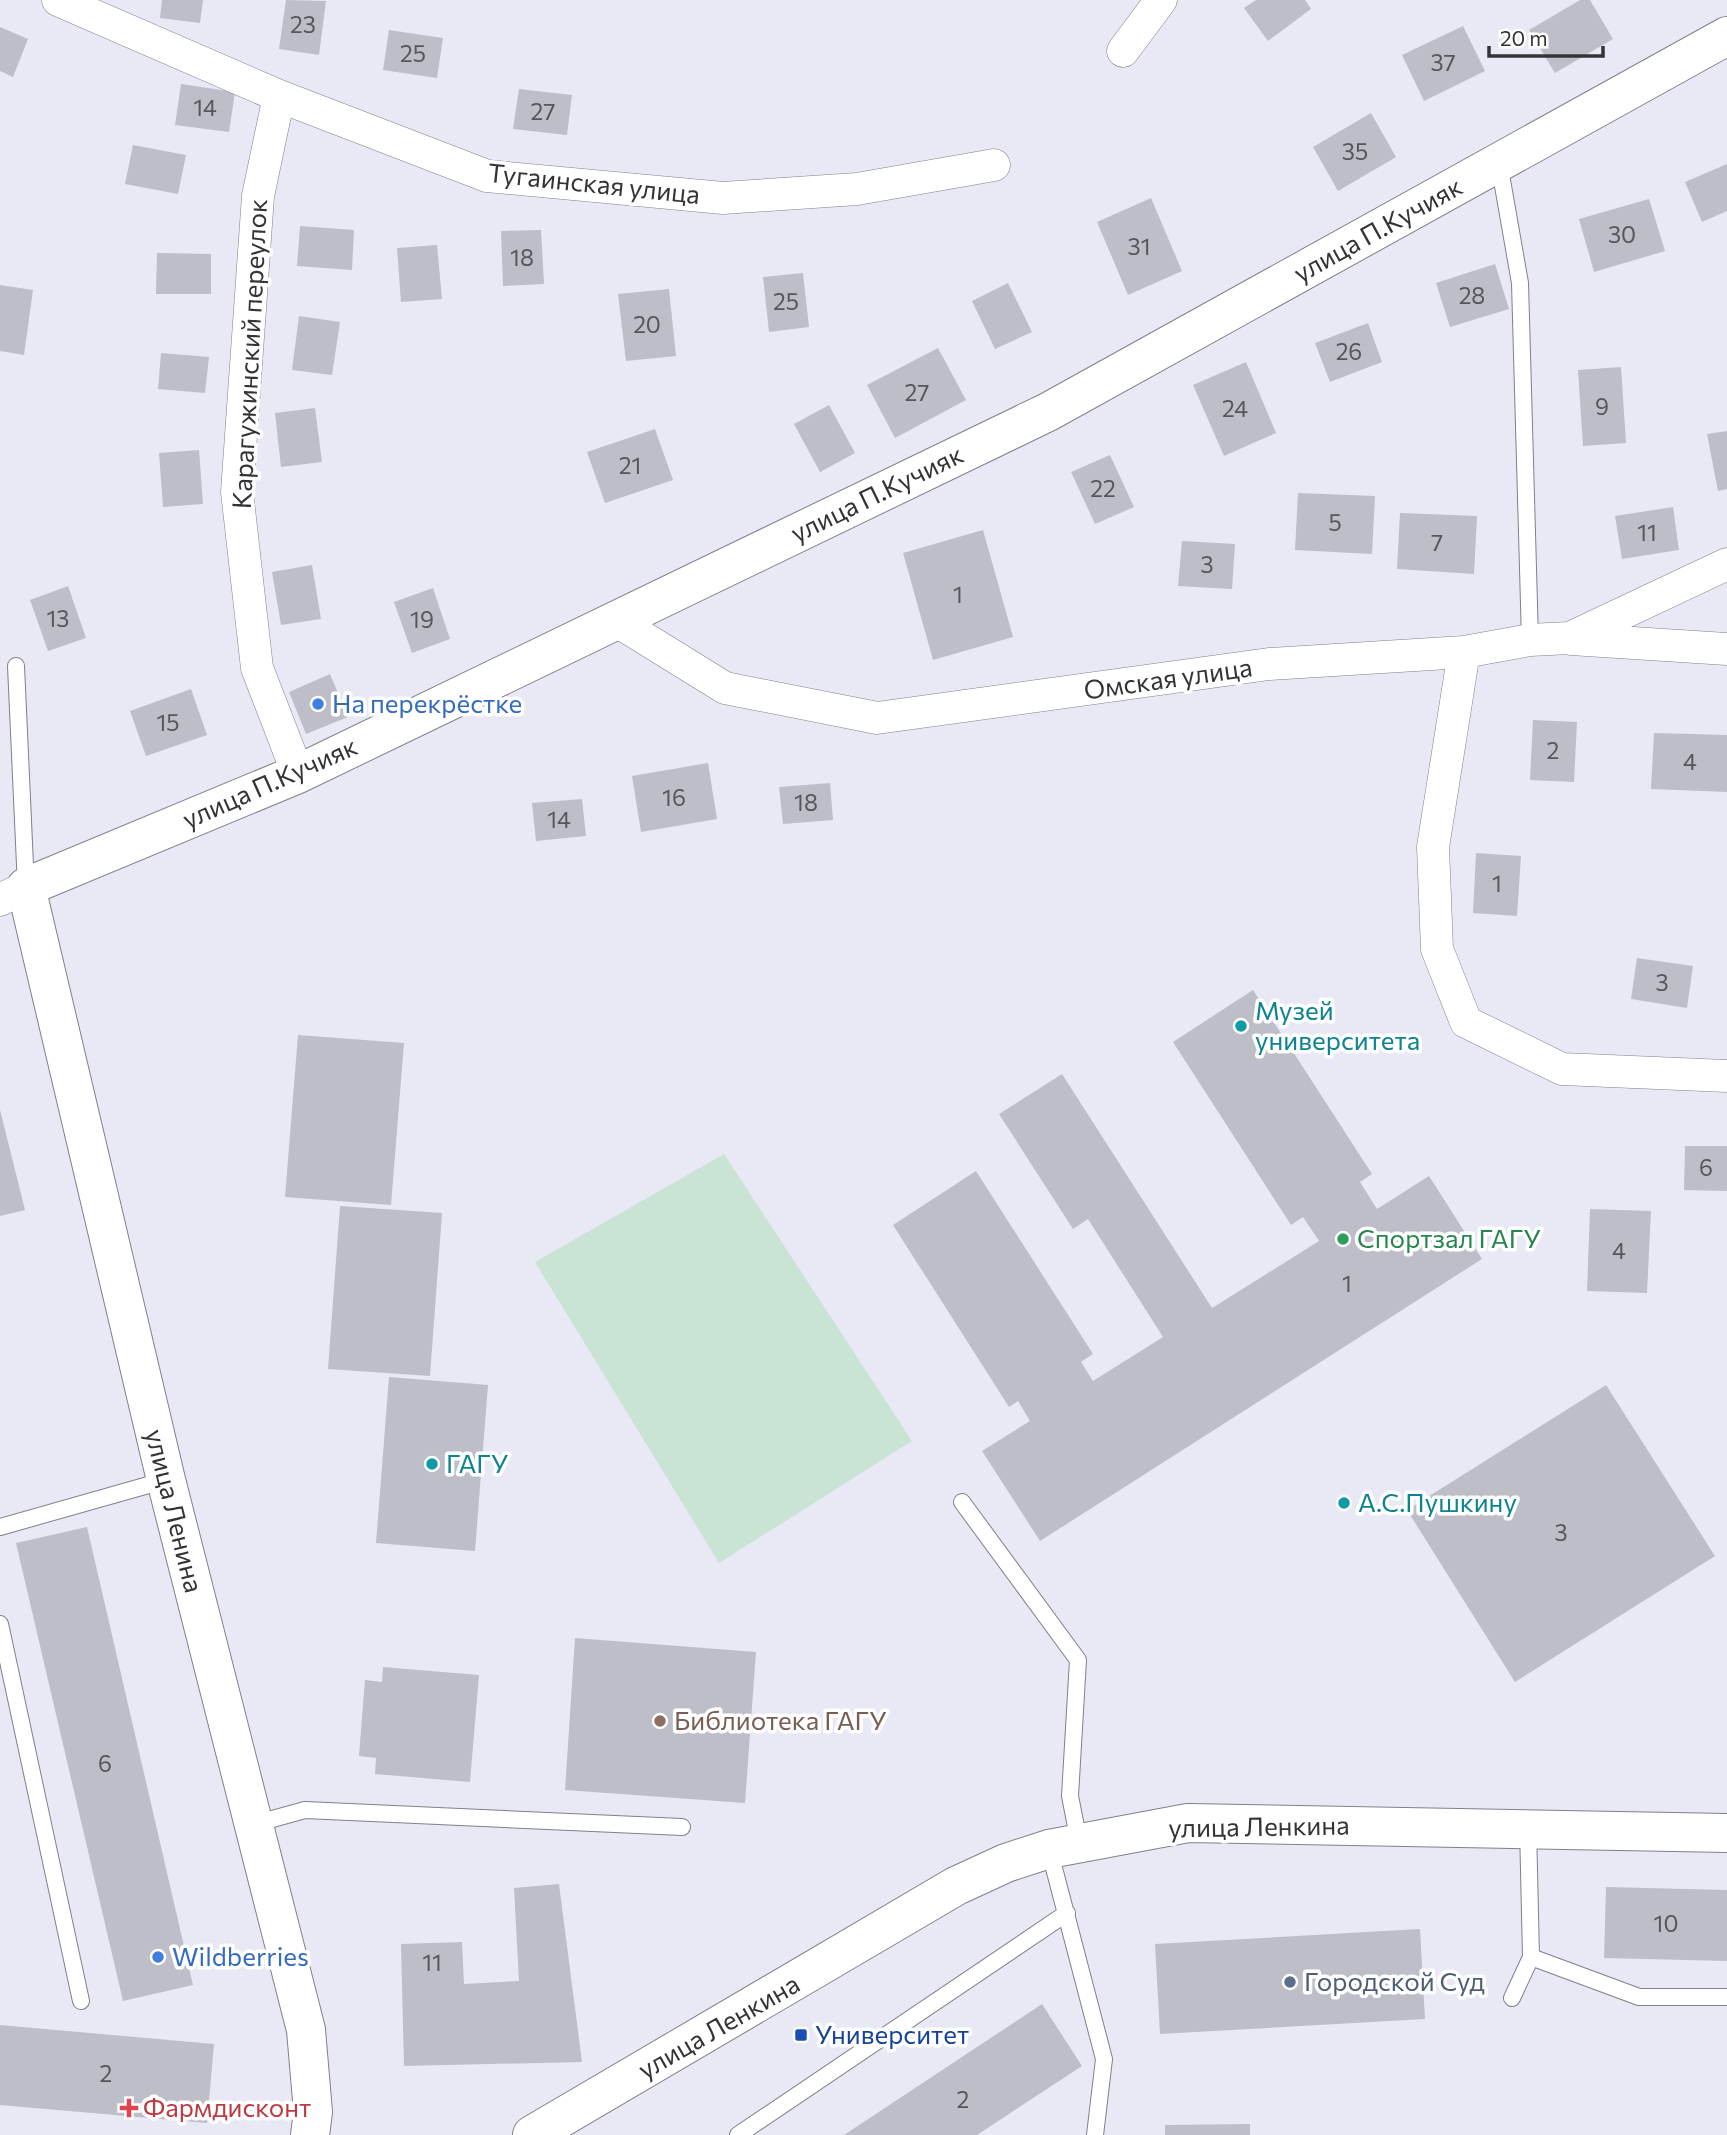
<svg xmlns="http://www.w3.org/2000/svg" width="1727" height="2135" viewBox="0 0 1727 2135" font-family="Commissioner,sans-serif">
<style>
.green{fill:#c9e3d4}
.building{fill:#bdbec8}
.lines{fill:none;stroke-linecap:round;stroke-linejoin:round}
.service-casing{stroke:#7f808a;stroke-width:18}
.minor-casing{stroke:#7f808a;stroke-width:33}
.tertiary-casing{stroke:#7f808a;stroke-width:40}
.service{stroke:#fff;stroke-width:16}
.minor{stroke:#fff;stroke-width:32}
.tertiary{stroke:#fff;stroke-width:38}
.shop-dot{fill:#3f7fe0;stroke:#fff;stroke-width:2.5}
.culture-dot{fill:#0f9aa8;stroke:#fff;stroke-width:2.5}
.leisure-dot{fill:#2e9e5b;stroke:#fff;stroke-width:2.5}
.education-dot{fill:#8d6e63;stroke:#fff;stroke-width:2.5}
.service-dot{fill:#5c6f8a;stroke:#fff;stroke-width:2.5}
.transit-dot{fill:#1a4fb4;stroke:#fff;stroke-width:2.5}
.health-dot{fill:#e0444e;stroke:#fff;stroke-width:2.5}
.labels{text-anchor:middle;stroke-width:7;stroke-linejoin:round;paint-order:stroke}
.number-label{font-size:23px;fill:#56565c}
.street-label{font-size:26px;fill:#343438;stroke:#fff}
.shop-label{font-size:26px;fill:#366cbe;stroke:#fff;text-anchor:start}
.culture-label{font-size:26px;fill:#0d838f;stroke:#fff;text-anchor:start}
.leisure-label{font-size:26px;fill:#27864d;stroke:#fff;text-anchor:start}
.education-label{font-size:26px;fill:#785e54;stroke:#fff;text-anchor:start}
.service-label{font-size:26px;fill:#4e5e75;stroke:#fff;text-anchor:start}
.transit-label{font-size:26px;fill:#164399;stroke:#fff;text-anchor:start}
.health-label{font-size:26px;fill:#be3a42;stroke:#fff;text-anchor:start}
</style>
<rect width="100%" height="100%" fill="#e8e9f4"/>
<path class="green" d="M724,1154L912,1441L719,1563L535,1262Z"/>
<path class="building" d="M162,0H203L200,23L160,18Z
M286,0L326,1L319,55L279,49Z
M1256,0H1305L1311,9L1268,41L1244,8Z
M1580,0H1590L1613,39L1555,73L1529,30Z
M1463,26L1485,71L1424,101L1402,55Z
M0,27L28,39L13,77L0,71Z
M389,30L443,38L437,78L383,70Z
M181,84L235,92L229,132L175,125Z
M519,89L572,95L567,135L513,129Z
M1371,113L1396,157L1338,191L1313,147Z
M133,145L186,155L178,194L125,184Z
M1727,164V211L1702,222L1685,182Z
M1151,198L1182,271L1128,295L1097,222Z
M1649,199L1665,251L1594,272L1579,219Z
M300,226L354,230L352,270L297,266Z
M541,230L544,284L503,286L501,231Z
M437,245L442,299L401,302L397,248Z
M157,253L211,254V294H156Z
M1495,264L1509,309L1450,327L1436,283Z
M803,273L809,327L769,332L763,277Z
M1008,283L1032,332L995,349L972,301Z
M0,285L33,290L24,355L0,351Z
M669,289L676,356L626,361L618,294Z
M299,316L340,322L332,375L292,370Z
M1368,323L1382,362L1330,382L1315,343Z
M938,348L966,400L895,438L867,385Z
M161,353L209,357L205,393L158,389Z
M1246,362L1276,433L1224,456L1193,385Z
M1621,367L1626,443L1583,446L1578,370Z
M829,405L855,453L820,472L794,424Z
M315,408L322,462L281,467L275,413Z
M655,429L673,480L605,503L587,452Z
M1727,431V489L1718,491L1707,434Z
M199,450L203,504L163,507L159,453Z
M1110,455L1134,507L1095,524L1071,472Z
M1298,493L1375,496L1372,554L1295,550Z
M1673,507L1679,550L1622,559L1615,516Z
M1400,513L1477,516L1474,574L1397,569Z
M983,530L1013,637L933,660L903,553Z
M1182,541L1235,544L1232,589L1178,586Z
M312,565L321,619L281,625L272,572Z
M68,586L86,638L48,651L30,600Z
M433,588L450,639L412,653L394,602Z
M330,674L348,717L306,734L289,692Z
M191,689L207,735L146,756L130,711Z
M1533,720L1577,722L1574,782L1530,780Z
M1654,733L1727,735V792L1651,789Z
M708,763L717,819L641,832L632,776Z
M830,783L833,820L783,824L779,787Z
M582,799L586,836L536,841L532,803Z
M1476,853L1521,856L1517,916L1473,913Z
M1637,958L1693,966L1687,1008L1631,999Z
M1253,990L1372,1174L1360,1182L1377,1209L1429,1176L1482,1259L1040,1541L982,1451L1030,1421L1018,1401L1009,1407L893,1225L976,1171L1093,1354L1081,1362L1093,1381L1163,1337L1088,1219L1073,1229L999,1114L1062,1074L1212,1308L1319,1241L1303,1217L1291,1225L1173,1042Z
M298,1035L404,1043L391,1205L285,1197Z
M0,1110L25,1210L0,1216Z
M1685,1146H1727V1191L1684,1190Z
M340,1206L442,1213L430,1376L328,1369Z
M1590,1209L1651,1211L1647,1293L1587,1291Z
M389,1377L488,1385L475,1551L376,1543Z
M1606,1385L1715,1556L1515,1682L1407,1510Z
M87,1527L193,1985L123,2001L16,1543Z
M575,1638L756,1652L745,1803L565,1790Z
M383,1667L479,1675L470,1782L375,1774L376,1758L359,1756L365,1680L382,1682Z
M559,1884L582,2062L404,2066L401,1944L462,1942L464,1984L519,1981L514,1888Z
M1606,1887L1727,1890V1961L1604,1958Z
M1420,1929L1425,2019L1160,2034L1155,1944Z
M1042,2004L1082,2066L977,2135H844Z
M0,2025L214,2044L207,2123L0,2105Z
M1250,2124V2135H1165V2125Z"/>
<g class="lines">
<g class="service-casing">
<path id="service" d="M1499,163L1520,283L1530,640
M16,666L26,887
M962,1502L1078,1660L1070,1796L1079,1842
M0,1527L166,1480
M0,1624L81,2001
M254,1824L305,1810L682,1827
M1528,1827L1531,1957L1639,1997H1727
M1049,1849L1104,2059L1095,2135
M1512,1998L1531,1957
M738,2135L1067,1913"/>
</g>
<g class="minor-casing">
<path id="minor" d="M58,0L279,96L487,176L723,198L857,189L994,165
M1123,51L1161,0
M279,96L258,196L237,492L257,668L298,774
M615,620L725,688L877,718L1269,664L1464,652L1530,640L1570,638L1727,564
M1571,639L1727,649
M1464,652L1433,847L1437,949L1466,1022L1562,1069L1727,1076
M0,900L26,887"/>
</g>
<g class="tertiary-casing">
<path id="tertiary" d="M310,2135L313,2112L306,2030L166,1480L26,887L298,774L1048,412L1727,36
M532,2135L956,1886L1006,1863L1049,1849L1188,1823L1727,1833"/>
</g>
<use href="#service" class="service"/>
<use href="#minor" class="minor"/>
<use href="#tertiary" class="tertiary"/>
</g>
<g class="shop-dot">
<circle cx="318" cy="704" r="7"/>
<circle cx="158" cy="1957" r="7"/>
</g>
<g class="culture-dot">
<circle cx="1241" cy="1026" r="7"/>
<circle cx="432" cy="1464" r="7"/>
<circle cx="1344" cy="1503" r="7"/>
</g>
<circle class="leisure-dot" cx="1343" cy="1239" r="7"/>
<circle class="education-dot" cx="660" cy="1721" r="7"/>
<circle class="service-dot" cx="1290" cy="1982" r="7"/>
<rect class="transit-dot" x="794" y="2028" width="14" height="14" rx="3.5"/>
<path class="health-dot" d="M125.5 2097.5h7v7h7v7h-7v7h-7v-7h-7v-7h7z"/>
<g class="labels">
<g class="number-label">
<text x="303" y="33">23</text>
<text x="413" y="62">25</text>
<text x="1443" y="71">37</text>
<text x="205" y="116">14</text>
<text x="543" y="120">27</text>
<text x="1355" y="160">35</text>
<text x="1622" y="243">30</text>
<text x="1139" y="255">31</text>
<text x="522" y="266">18</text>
<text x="1472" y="304">28</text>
<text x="786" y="310">25</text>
<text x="647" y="333">20</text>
<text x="1349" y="360">26</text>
<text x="917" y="401">27</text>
<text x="1602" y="415">9</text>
<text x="1235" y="417">24</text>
<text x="630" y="474">21</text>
<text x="1103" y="497">22</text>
<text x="1335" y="531">5</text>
<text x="1647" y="541">11</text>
<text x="1437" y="551">7</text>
<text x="1207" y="573">3</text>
<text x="958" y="603">1</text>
<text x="58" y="627">13</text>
<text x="422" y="628">19</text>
<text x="168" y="731">15</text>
<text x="1553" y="759">2</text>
<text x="1690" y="770">4</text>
<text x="674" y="806">16</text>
<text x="806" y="811">18</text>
<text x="559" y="828">14</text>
<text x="1497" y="892">1</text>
<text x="1662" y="991">3</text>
<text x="1706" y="1176">6</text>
<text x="1619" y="1259">4</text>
<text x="1347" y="1292">1</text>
<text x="1561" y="1541">3</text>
<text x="105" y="1772">6</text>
<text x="1666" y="1932">10</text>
<text x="432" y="1971">11</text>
<text x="106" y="2082">2</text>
<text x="963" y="2108">2</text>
</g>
<g class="street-label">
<text transform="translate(594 184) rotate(6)" y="9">Тугаинская улица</text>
<text transform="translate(1378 230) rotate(-29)" y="9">улица П.Кучияк</text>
<text transform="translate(250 354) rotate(-87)" y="9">Карагужинский переулок</text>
<text transform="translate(877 494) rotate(-26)" y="9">улица П.Кучияк</text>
<text transform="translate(1168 679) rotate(-8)" y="9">Омская улица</text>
<text transform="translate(270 783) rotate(-24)" y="9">улица П.Кучияк</text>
<text transform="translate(174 1511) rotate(76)" y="9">улица Ленина</text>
<text transform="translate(1259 1827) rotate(-1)" y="9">улица Ленкина</text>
<text transform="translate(719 2027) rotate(-30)" y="9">улица Ленкина</text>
</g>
<g class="shop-label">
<text x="332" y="713">На перекрёстке</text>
<text x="172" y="1966">Wildberries</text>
</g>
<g class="culture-label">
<text x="1255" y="1020">Музей<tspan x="1255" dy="30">университета</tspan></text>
<text x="446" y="1473">ГАГУ</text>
<text x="1358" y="1512">А.С.Пушкину</text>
</g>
<g class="leisure-label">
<text x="1357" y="1248">Спортзал ГАГУ</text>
</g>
<g class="education-label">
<text x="674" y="1730">Библиотека ГАГУ</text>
</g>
<g class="service-label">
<text x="1304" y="1991">Городской Суд</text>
</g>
<g class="transit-label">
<text x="815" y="2044">Университет</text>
</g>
<g class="health-label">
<text x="143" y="2117">Фармдисконт</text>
</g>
</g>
<path d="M1489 46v10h114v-10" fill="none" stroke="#343438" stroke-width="3.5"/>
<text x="1500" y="46" font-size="21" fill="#343438" stroke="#ffffff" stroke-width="5" paint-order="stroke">20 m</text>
</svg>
